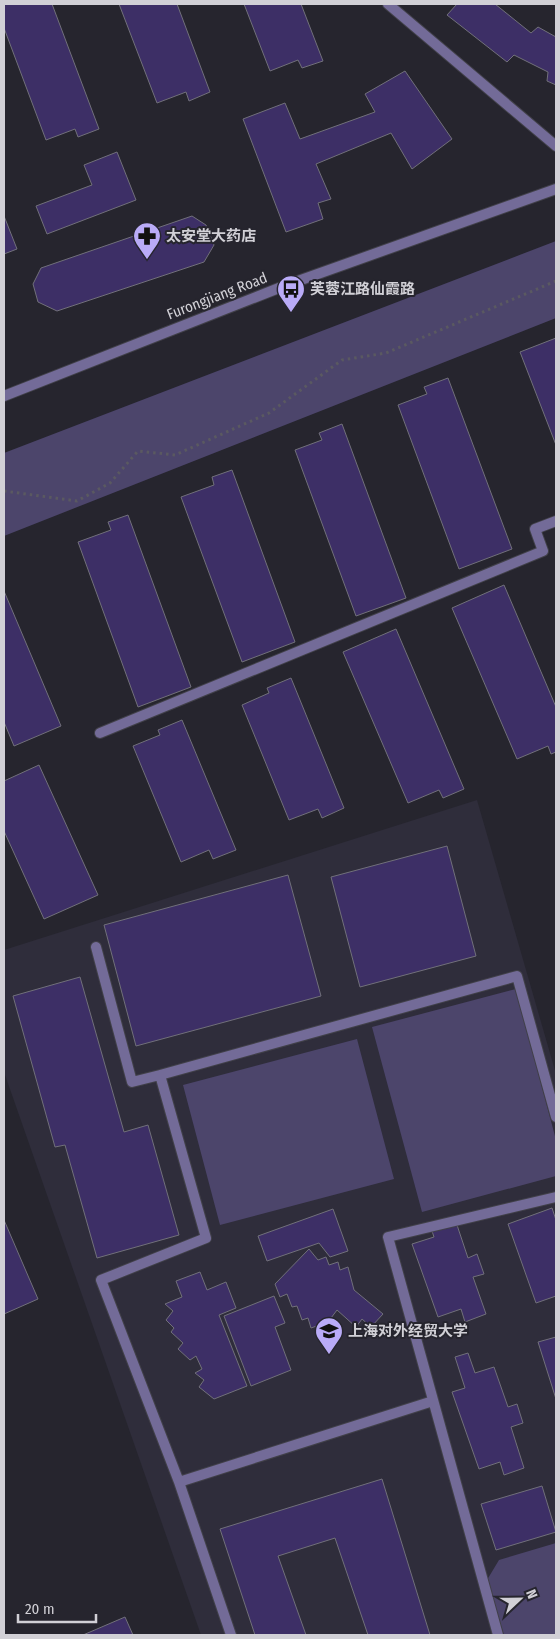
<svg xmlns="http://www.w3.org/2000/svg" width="560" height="1639" viewBox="0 0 560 1639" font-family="'Fira Sans Condensed','Noto Sans SC',sans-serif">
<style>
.built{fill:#2f2d3b}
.green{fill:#4c456b}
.building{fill:#3d2f66;stroke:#71707a}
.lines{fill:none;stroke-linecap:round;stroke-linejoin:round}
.service-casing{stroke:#414049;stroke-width:12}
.minor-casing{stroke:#414049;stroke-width:12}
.tertiary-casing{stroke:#414049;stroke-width:12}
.path{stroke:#5a5961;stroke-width:3;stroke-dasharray:2.5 4;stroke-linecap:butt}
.service{stroke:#736b98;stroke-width:10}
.minor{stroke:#736b98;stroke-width:10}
.tertiary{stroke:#736b98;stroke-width:10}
.labels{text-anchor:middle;stroke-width:4;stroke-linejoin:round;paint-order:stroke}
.poi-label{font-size:15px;font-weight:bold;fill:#d1d0d6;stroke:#26252e;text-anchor:start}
.street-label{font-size:15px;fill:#d1d0d6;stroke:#26252e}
</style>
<rect width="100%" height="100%" fill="#26252e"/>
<path class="built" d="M477,800L556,1074V1635H201L4,1072V950Z"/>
<path class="green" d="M556,241V318L4,536V453Z
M516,989L556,1140V1176L422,1212L372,1027Z
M357,1039L394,1179L220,1225L183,1085Z
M556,1543V1635H504L487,1580L499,1560Z"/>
<path class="building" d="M4,4H52L99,129L78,137L75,129L46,140L4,28Z
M119,4H177L210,92L189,101L186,92L157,103Z
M244,4H301L323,61L302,68L298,60L270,71Z
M457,4H495L531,33L538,27L556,37V85L547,81L548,72L514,55L507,62L447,15Z
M405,71L452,139L412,169L391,133L316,164L331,199L318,203L323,219L286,232L243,119L285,103L300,139L375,112L365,94Z
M117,152L136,200L47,234L36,206L92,185L84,165Z
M4,216L17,249L4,254Z
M192,216L206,225L214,245L204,262L57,311L38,302L33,284L41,268Z
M556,338V445L520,352Z
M448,378L512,549L459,569L398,405L427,394L424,387Z
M342,424L406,598L356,616L295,450L322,440L319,433Z
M232,470L295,642L242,662L181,497L214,485L212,477Z
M128,515L191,687L138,707L78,542L111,530L108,522Z
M504,585L556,707V752L551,754L548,746L517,759L452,608Z
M4,591L61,726L14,746L4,722Z
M396,629L464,789L443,798L439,790L408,803L343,652Z
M291,678L344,808L322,818L318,809L289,820L242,705L269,693L267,688Z
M182,720L236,850L213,859L209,850L181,862L133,746L160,735L158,730Z
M39,765L98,895L44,919L4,831V781Z
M447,846L476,956L360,987L331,877Z
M288,875L321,996L136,1046L104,925Z
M80,977L124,1132L148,1125L179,1235L97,1258L65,1145L55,1147L13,996Z
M552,1208L556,1220V1296L536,1303L508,1224Z
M333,1209L348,1251L330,1257L319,1243L267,1261L258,1236Z
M4,1220L38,1299L4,1314Z
M456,1222L468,1258L477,1254L484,1274L473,1277L486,1314L465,1322L461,1309L438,1317L412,1244L434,1237L432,1231Z
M309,1249L318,1260L326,1257L329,1265L338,1262L340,1270L348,1267L354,1290L383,1314L371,1327L362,1319L356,1327L337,1310L328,1322L311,1328L308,1318L302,1320L297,1306L292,1307L287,1294L280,1297L275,1284Z
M200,1272L207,1290L226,1282L236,1308L219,1315L247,1386L214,1399L199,1387L204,1380L195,1373L202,1369L196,1356L190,1360L178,1349L183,1343L171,1332L174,1328L166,1320L173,1311L165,1304L182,1297L176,1281Z
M274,1296L285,1323L275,1327L291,1370L251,1386L224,1316Z
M556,1337V1399L538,1342Z
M468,1353L475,1373L494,1367L508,1407L517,1404L523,1423L511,1427L524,1468L504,1475L500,1462L479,1469L452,1392L465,1388L455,1357Z
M382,1479L430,1635H368L335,1538L278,1556L306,1635H255L220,1529Z
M542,1486L556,1532L496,1550L481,1504Z
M125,1617L133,1635H83Z"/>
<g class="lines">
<g class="service-casing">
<path id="service" d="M96,947L132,1082L160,1075L206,1238L101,1280L179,1482L433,1401
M160,1075L517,976L556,1117
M179,1482L231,1635
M498,1635L388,1237L556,1197"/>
</g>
<g class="minor-casing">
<path id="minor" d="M388,4L556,146
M100,733L543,551L535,529L556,521"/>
</g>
<g class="tertiary-casing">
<path id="tertiary" d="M4,396L284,286L556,189"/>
</g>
<path class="path" d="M4,491L77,501L110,483L138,451L175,455L269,413L342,360L386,353L556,281"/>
<use href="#service" class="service"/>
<use href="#minor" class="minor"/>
<use href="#tertiary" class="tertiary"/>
</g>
<defs>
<g id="pharmacy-pin" transform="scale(1.4375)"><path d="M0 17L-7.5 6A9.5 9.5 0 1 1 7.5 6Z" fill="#b9abf7" stroke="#26252e"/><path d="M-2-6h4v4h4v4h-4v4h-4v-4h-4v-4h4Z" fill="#111"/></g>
<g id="bus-pin" transform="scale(1.4375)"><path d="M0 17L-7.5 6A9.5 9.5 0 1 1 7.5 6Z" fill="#b9abf7" stroke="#26252e"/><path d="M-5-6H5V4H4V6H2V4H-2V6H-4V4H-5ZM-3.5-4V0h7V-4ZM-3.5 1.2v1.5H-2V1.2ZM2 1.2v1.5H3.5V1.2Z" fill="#111"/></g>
<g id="school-pin" transform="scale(1.4375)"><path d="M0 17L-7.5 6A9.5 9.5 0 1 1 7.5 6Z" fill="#b9abf7" stroke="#26252e"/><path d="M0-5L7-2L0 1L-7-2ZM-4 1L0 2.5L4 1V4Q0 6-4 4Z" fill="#111"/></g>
</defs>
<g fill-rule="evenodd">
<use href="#pharmacy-pin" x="147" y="236"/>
<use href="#bus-pin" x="291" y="289"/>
<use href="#school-pin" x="329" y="1331"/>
</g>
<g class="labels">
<g class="poi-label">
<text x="166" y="241">太安堂大药店</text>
<text x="310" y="294">芙蓉江路仙霞路</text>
<text x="348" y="1336">上海对外经贸大学</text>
</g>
<g class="street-label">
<text transform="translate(217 296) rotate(-21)" y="5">Furongjiang Road</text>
</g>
</g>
<rect width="560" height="1639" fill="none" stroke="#d1d0d6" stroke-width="10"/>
<g transform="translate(520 1599) rotate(68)" stroke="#26252e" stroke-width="4" paint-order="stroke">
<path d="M0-4L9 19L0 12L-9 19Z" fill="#d1d0d6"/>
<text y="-8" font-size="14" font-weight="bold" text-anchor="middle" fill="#d1d0d6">N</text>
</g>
<path d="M18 1614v8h78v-8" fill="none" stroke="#d1d0d6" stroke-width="2.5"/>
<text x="25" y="1614" font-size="15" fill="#d1d0d6" stroke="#26252e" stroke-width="4" paint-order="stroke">20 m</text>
</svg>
